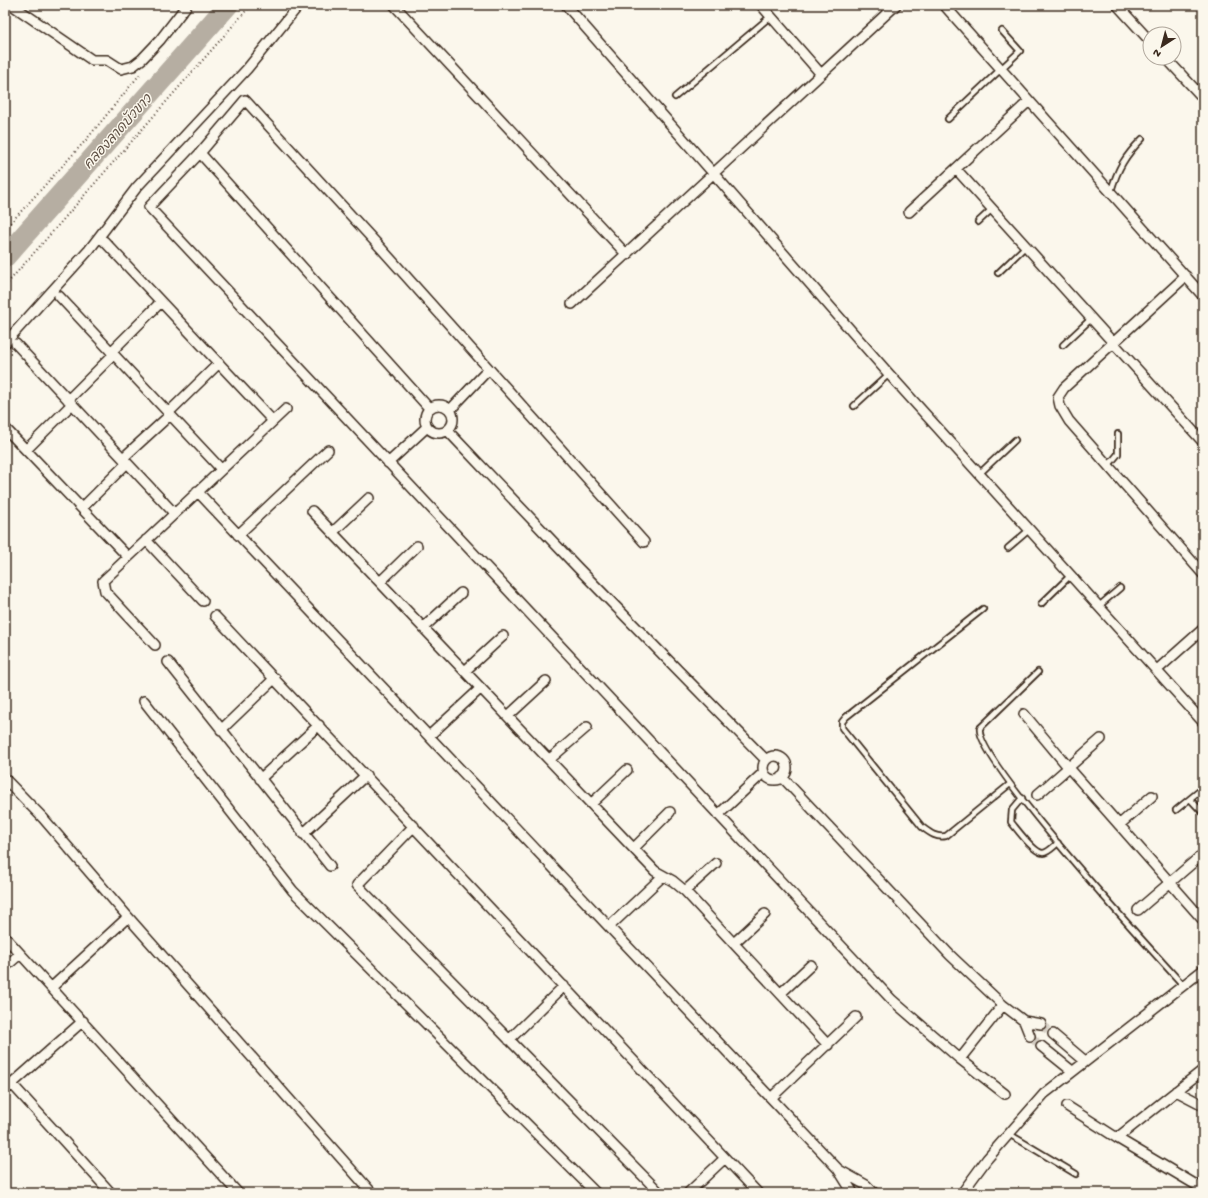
<svg xmlns="http://www.w3.org/2000/svg" width="1208" height="1198" viewBox="0 0 1208 1198" font-family="'Gochi Hand','Playpen Sans Thai',sans-serif">
<style>
.lines{fill:none;stroke-linecap:round;stroke-linejoin:round}
.river{stroke:#b6aea2;stroke-width:21}
.minor-tunnel{stroke:#d5cec3;stroke-width:9;stroke-dasharray:9 4.5;stroke-linecap:butt}
.service-casing{stroke:#3b2a1e;stroke-width:8}
.minor-casing{stroke:#3b2a1e;stroke-width:12}
.path{stroke:#3b2a1e;stroke-width:2;stroke-dasharray:1 3;stroke-linecap:butt}
.service{stroke:#fbf7ec;stroke-width:4.5}
.minor{stroke:#fbf7ec;stroke-width:9}
.labels{text-anchor:middle;stroke-width:3;stroke-linejoin:round;paint-order:stroke}
.water-label{font-size:14px;font-style:italic;fill:#605246;stroke:#fbf7ec}
</style>
<rect width="100%" height="100%" fill="#fbf7ec"/>
<filter id="ink" filterUnits="userSpaceOnUse"><feTurbulence type="fractalNoise" baseFrequency=".025" numOctaves="2"/><feDisplacementMap in="SourceGraphic" scale="8" xChannelSelector="R" yChannelSelector="G"/><feConvolveMatrix kernelMatrix="1 2 1 2 8 2 1 2 1" color-interpolation-filters="sRGB"/></filter>
<g filter="url(#ink)">
<g class="lines">
<path class="river" d="M5,257L228,5"/>
<path class="minor-tunnel" d="M1041,1024L1053,1034
M1030,1036L1041,1046"/>
<g class="service-casing">
<path id="service" d="M675,97L771,16
M948,119L1020,51L1002,31
M1111,191C1118,168 1125,156 1142,139
M978,222L992,209
M998,273L1026,246
M1063,345L1092,318
M854,406L889,374
M1108,466L1118,454V434
M979,474L1015,440
M1008,548L1029,530
M1041,604L1071,575
M1099,606L1120,588
M983,609L846,717L842,722V728L922,827C930,833 936,838 946,836L1010,784
M1038,672L980,728C973,757 1155,954 1184,986
M1022,798L1012,810L1011,822C1017,829 1034,853 1043,853C1048,853 1054,846 1058,843
M1190,799L1203,813
M1176,810L1203,788
M1009,1134L1076,1174"/>
</g>
<g class="minor-casing">
<path id="minor" d="M12,5L92,60H107L121,69L133,66L142,59L160,40L187,5
M394,5L627,255
M566,5L889,374L1203,722
M761,5L821,74
M944,5L1203,296
M1117,5L1150,41
M1166,58L1203,98
M200,153L149,207L892,1000L960,1059L1005,1094
M956,169L1203,442
M909,212L1029,101
M104,241L273,421
M1186,276L1064,388L1058,397L1060,406L1069,421L1203,574
M59,296L221,469
M572,304L896,5
M5,343L89,250L137,187L247,69L299,5
M16,344L174,513
M111,352L161,302
M68,400L113,355
M425 419a14 14 0 1 1 28 0a14 14 0 1 1-28 0Z
M429,408L200,153L245,100L379,246L644,542
M450,410L488,370
M168,413L219,363
M5,428L128,557
M447,430L578,568L766,760
M26,450L72,404
M123,458L170,415
M388,463L427,427
M197,491L838,1169L853,1193
M82,508L127,463
M312,511L655,871L673,881L685,891L828,1045
M333,532L369,498
M238,535L328,450
M146,540L203,601
M380,582L417,546
M215,616L758,1193
M423,628L461,593
M155,645L105,591L103,581L286,409
M168,662L330,866
M1157,670L1203,629
M465,671L503,636
M144,701L293,891L596,1193
M1024,714L1069,768L1203,920
M508,716L546,681
M221,730L275,678
M429,736L481,688
M763 768a12 12 0 1 1 24 0a12 12 0 1 1-24 0Z
M550,759L587,727
M782,777L950,955L1003,1005L1024,1021L1041,1024
M5,779L43,818L128,917L372,1193
M260,779L319,725
M1037,795L1101,739
M591,804L627,770
M718,815L764,772
M1119,825L1152,796
M414,826L357,885L660,1193
M303,834L366,775
M634,848L670,812
M685,891L716,863
M1138,910L1203,854
M610,926L663,876
M5,937L238,1193
M734,943L765,914
M5,967L20,954
M52,987L128,917
M781,993L811,965
M1024,1021L1030,1036
M1053,1034L1085,1061
M509,1040L564,986
M1041,1046L1072,1071
M960,1059L1003,1005
M12,1084L111,1193
M5,1090L83,1021
M1176,1091L1203,1105
M771,1098L856,1017
M1067,1106L1117,1138L1203,1189
M1117,1138L1203,1070
M839,1170L866,1185L874,1193
M688,1193L725,1158
M962,1193L987,1159L1044,1094L1203,970"/>
</g>
<path class="path" d="M5,229L86,140L141,73
M5,286L251,5"/>
<use href="#service" class="service"/>
<use href="#minor" class="minor"/>
</g>
</g>
<g class="labels">
<g class="water-label">
<text transform="translate(117 131) rotate(-48)" y="5">คลองลาดบัวขาว</text>
</g>
</g>
<rect width="1208" height="1198" fill="none" stroke="#fbf7ec" stroke-width="20"/>
<rect x="10" y="10" width="1188" height="1178" fill="none" stroke="#3b2a1e" stroke-width="1.5" filter="url(#ink)"/>
<g transform="translate(1162 46) rotate(216)"><circle r="19" fill="#fbf7ec" stroke="#aea59a"/>
<path d="M0-3L7 15L0 10L-7 15Z" fill="#3b2a1e"/>
<text y="-6" font-size="11" font-weight="bold" text-anchor="middle" fill="#3b2a1e">N</text>
</g>
</svg>
